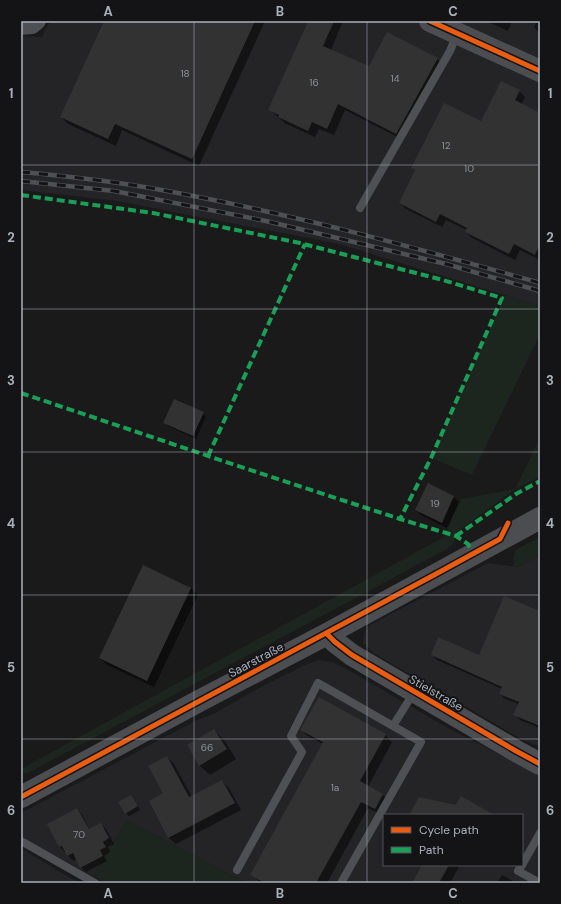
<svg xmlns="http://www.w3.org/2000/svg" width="561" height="904" viewBox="0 0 561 904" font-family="'DM Sans',sans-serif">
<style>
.built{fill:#242427;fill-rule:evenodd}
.green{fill:#1d251f}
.shadow{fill:#0007}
.building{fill:#323233}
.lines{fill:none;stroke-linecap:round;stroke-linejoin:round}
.lane{stroke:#4e5054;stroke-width:8}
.street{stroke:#4e5054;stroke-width:16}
.secondary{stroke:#4c4d51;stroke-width:22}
.rail-casing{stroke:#4e5053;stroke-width:4.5}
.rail{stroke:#141417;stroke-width:3;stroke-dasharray:9;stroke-linecap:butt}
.quiet{stroke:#1a9f57;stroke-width:4;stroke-dasharray:8 4;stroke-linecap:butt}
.cycleway-casing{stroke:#141417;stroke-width:8}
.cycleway{stroke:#e95d12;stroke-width:5}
.grid{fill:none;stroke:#aab0bc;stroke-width:1;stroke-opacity:0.55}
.labels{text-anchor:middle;stroke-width:4;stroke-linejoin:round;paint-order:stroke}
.number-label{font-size:10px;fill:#8c909a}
.street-label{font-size:12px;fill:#aab0bc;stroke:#141417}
.neatline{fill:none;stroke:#aab0bc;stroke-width:1.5}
.grid-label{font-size:13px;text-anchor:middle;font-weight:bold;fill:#aab0bc}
</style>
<rect width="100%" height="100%" fill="#1a1a1b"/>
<path class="built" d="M50,21H540V306L339,244L117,201L21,190V36L42,37Z
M540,555V747L523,740L375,654L363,643L365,631L372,624L488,563L518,567Z
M319,660L332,662L352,672L448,728L540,775V883H246L127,820L93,876L21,837V813L195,721L215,713L261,687L307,664ZM384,815H522V865H384Z
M21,848L58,871L80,883H21Z"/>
<path class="green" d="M505,295L540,306V334L472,475L431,458Z
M540,438V477L515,489L457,532L453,544L447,549L26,774L21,771V769L444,537L461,499L515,489Z
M540,537V555L518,567L513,566L515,550Z
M127,820L246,883H106L93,876Z"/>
<path class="shadow" d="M105,21H265L199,166L122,130L116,146L68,124L61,117Z
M308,21H343L331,50L369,68L437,59L444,66L403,140L345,110L334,135L319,129L315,137L286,124L269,109Z
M486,21H512L508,31Z
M537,21H540V33L534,27Z
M519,91L525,97L521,105L540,114V260L520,250L515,260L472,238L466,232L467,230L446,220L442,227L406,209L400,203L416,171L412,168L481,123Z
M203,413L206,417L196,439L168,426L165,423Z
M428,485L454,497L459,502L447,528L421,515L416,510Z
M191,588L198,595L154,687L107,665L100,658Z
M540,612V728L520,720L515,714L519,704L505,699L500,694L502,689L437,660L432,655L480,656Z
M214,730L224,740L236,759L210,775L200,766L188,746Z
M302,730L385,735L392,742L368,787L383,795L390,802L382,815L368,808L327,883H261L251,874L323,744L309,737Z
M167,757L174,764L192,797L222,781L229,788L241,810L176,844L169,838L150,802L165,794Z
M131,796L140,810L129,816L126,813Z
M77,809L82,815L90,830L101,824L106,829L114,844L108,847L110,852L104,856L107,861L86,872L81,867L77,859L73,861L60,847L48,825Z
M423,865H460L450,883H413Z
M502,875L516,883H497Z"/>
<path class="building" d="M104,21H255L192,159L115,124L108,139L60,117Z
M308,21H334L323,46L369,66L387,32L438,58L396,134L338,104L327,129L312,122L308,131L278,117L279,115L268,110Z
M501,81L520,90L515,100L540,113V244L535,255L514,244L509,254L465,232L467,228L440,214L436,222L399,203L415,170L411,168L444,103L481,121Z
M174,399L204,412L193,436L163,423Z
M428,483L454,496L442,523L415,510Z
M143,565L191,588L147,681L99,658Z
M504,596L540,611V726L513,715L519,702L499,694L502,687L431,655L438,637L479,655Z
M319,697L386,734L360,781L383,794L375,809L361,802L316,883H265L250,875L323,742L300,730Z
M214,729L227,749L199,766L187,745Z
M167,756L189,797L222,780L235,803L168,838L149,801L163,793L148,766Z
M131,795L138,806L125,814L118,802Z
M461,796L494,815H409L419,797L456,805Z
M77,808L89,829L101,823L109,838L103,842L106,847L100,850L103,856L80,868L73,853L67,856L62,846L59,847L47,824Z
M422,865H449L439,883H412Z"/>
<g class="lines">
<path class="lane" d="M360,208L450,51L457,34
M21,841L95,883
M522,865L540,833
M522,865L518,871L540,883
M237,870L302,752L291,736L318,683L393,726
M341,883L421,742L393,726L414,692"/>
<path class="street" d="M21,27L32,26L38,21"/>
<path class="secondary" d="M430,21L540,71
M327,634L335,642L352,655L516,751L540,764
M21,797L199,701L327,634L540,518"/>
<g class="rail-casing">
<path id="rail" d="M21,172C66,176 111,181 156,189C286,212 413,247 540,283
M21,181L114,191L266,221L446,264L540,291"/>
</g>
<use href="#rail" class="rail"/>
<path class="quiet" d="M21,195L153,213L300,243L443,280L502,298L431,458L400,519
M21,393L235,465L400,519L456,536L468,544L474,554
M208,456L305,244
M456,536L516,494L540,481"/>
<g class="cycleway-casing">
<path id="cycleway" d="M430,21L540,71
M327,634L335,642L352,655L516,751L540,764
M21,797C181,711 341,626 500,539L508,523"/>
</g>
<use href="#cycleway" class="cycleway"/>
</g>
<path class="grid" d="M194,21V883M367,21V883M21,165H540M21,309H540M21,452H540M21,595H540M21,739H540"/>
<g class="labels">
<g class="number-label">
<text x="185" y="77">18</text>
<text x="395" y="82">14</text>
<text x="314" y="86">16</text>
<text x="446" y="149">12</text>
<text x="469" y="172">10</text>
<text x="435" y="507">19</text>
<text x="207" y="751">66</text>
<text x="335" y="791">1a</text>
<text x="79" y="838">70</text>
</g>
<g class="street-label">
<text transform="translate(256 660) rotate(-28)" y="4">Saarstraße</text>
<text transform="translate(436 693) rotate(30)" y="4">Stielstraße</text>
</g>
</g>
<rect width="561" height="904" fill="none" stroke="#141417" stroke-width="44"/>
<rect x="383" y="814" width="140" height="52" fill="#141417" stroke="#505259"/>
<rect x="391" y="827" width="20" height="6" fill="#e95d12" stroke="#505259"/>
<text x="419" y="834" font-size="12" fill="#aab0bc">Cycle path</text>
<rect x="391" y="847" width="20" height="6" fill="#1a9f57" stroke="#505259"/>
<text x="419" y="854" font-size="12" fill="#aab0bc">Path</text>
<rect x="22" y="22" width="517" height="860" class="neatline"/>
<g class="grid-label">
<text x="108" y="16">A</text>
<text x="280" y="16">B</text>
<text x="453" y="16">C</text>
<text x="11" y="98">1</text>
<text x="550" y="98">1</text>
<text x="11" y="242">2</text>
<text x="550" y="242">2</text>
<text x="11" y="385">3</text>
<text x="550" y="385">3</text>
<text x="11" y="528">4</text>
<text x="550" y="528">4</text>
<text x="11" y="672">5</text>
<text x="550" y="672">5</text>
<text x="11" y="815">6</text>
<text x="550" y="815">6</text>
<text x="108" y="898">A</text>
<text x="280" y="898">B</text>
<text x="453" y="898">C</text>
</g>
</svg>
